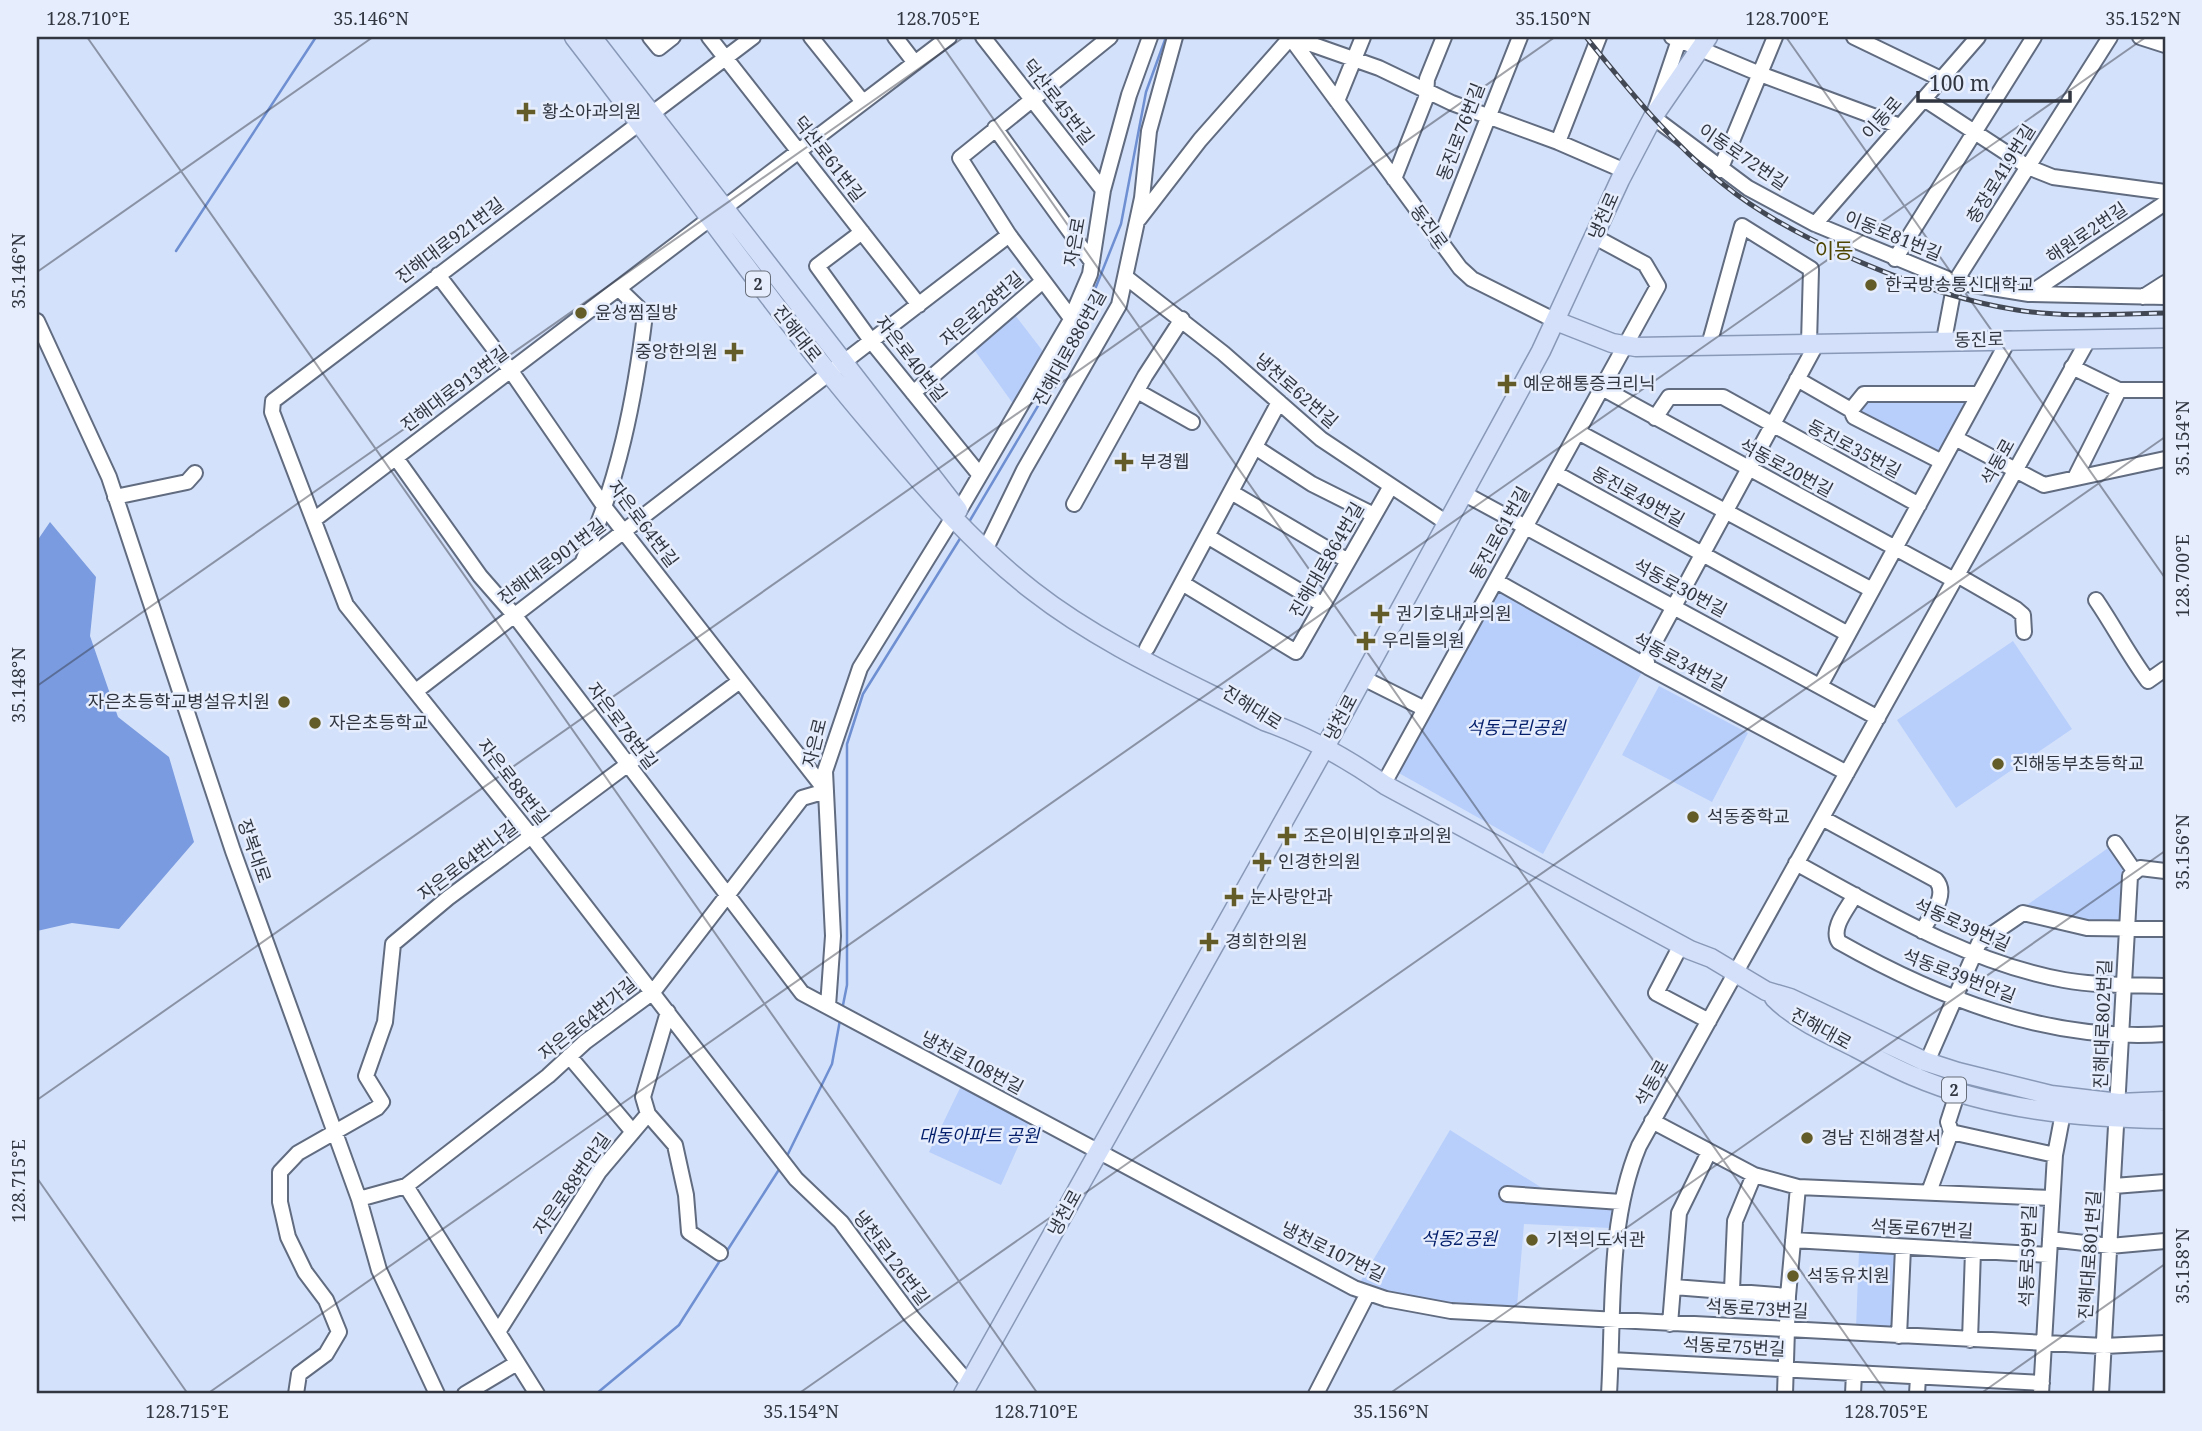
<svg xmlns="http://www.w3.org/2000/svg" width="2202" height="1431" viewBox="0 0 2202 1431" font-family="'Noto Serif','Noto Sans KR',serif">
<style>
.green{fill:#b8cffc}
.forest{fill:#7a9bdf}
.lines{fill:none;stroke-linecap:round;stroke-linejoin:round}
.stream{stroke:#6e8fd2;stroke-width:2.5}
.minor-casing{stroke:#616c81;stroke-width:18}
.major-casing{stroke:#8898b7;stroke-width:21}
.minor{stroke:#fff;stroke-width:14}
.major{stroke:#d4e0fa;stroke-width:18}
.rail-casing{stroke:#424854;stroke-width:5}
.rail{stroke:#e6eefd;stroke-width:2.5;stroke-dasharray:8;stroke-linecap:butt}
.ticks{fill:none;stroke:#313640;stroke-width:2;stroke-opacity:0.45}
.poi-dot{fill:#635c28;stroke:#e6eefd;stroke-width:2.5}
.labels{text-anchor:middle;stroke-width:5;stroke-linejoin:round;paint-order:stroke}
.shield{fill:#e6eefd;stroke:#676d79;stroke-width:2}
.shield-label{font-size:16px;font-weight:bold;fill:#313640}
.street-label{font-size:18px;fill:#313640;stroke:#e6eefd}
.poi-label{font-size:18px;fill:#313640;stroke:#e6eefd;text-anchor:start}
.park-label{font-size:18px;font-style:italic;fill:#031e6b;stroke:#e6eefd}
.quarter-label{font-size:21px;fill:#4d4501;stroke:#e6eefd}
.neatline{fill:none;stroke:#313640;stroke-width:2.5}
.ticks-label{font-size:18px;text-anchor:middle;fill:#313640}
</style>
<rect width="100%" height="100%" fill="#d4e1fa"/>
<path class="green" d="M1015,315L1045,354L1014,405L973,348Z
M1863,398H1971L1939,457L1862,416L1860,406Z
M1498,588L1642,672L1543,854L1397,772Z
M2013,641L2072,729L1956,808L1897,720Z
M1659,686L1748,733L1712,802L1622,755Z
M2111,846L2127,869L2121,927L2087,924L2024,907Z
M961,1086L1029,1122L1001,1185L929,1152Z
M1450,1130L1550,1193L1614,1205L1610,1228L1524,1224L1517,1306L1422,1300L1359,1284Z
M1859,1251L1896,1253L1899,1257L1896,1324L1892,1329L1856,1327Z"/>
<path class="forest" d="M50,522L96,577L90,636L118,717L169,757L194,842L119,929L72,923L37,931V541Z"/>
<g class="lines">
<path class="stream" d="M176,251L316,37
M969,522L1070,352L1121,224L1146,92L1166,37
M842,1010L847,985V744L863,694L961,537
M787,1156L832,1064L840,1020
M725,1254L780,1168
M596,1394L679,1325L721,1259"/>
<g class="minor-casing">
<path id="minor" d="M650,37L659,48L673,37
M709,37L919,305
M753,37L273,401L272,412L346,605L532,837L796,1179L841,1222L911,1316L969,1384
M811,37L863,102
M895,37L915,63
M983,37L1103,190
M1290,37L1460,268L1472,279L1556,321
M1291,37L1379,68L1452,103L1558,142L1625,171
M1672,37L1760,74L1900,126
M1680,37L1653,117L1748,188L1815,224L1955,282L2029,294L2165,297
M1854,37L1941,79
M2140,37L2165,45
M1924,99L2028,167L2053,177L2165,192
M1337,101L1363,37
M995,128L1092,262
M1558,142L1599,37
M1720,170L1775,37
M1394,179L1426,98L1427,79L1444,37
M1139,219L1200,140L1291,37
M1815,224L1978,37
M862,232L817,266L872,342L979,474
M1439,242L1520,37
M1895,259L2034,37
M1127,278L1223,353L1321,439L1447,523
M2029,294L2165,203
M2143,297L2165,283
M1071,318L1009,235L960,158L1110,37
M37,321L109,477L233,851L359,1199L379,1270L437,1394
M1944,340L1955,282L2110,37
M1709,345L1742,226L1811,269L1809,343
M2072,367L2119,390H2165
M1797,379L1851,410L1854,417L1942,462
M1602,388L1954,580
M1137,391L1192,422
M913,393L1043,281
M1851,410L1864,394H1979
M1655,418L1669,397H1723L1919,505
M1578,432L1872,590
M1955,438L2044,485L2165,459
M1255,447L1312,484L1374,515
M396,458L480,576L515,616L802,993L1354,1288L1386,1299L1451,1311L2104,1346L2165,1343
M1555,473L1848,634
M2075,478L2119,390
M1231,492L1348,561
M1463,493L1878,718
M115,497L187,482L195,473
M1074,504L1145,376L1182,319
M959,511L1069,323L1090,274L1103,190L1129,95L1150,37
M315,519L949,37
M1207,536L1323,605
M989,542L1024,470L1119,305L1142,198L1149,131L1175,37
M583,561C618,482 635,400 645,314L619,289
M1957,575L2016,609L2023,615L2024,632
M1496,581L1648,667L1847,773
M1182,583L1296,652L1391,486
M2096,600C2115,628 2128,654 2148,681L2165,669
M1147,648L1279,402
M1648,667L1646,658L1817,343
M1363,678L1425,709
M1820,686L2009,339
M416,691L1009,235
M1388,776L1658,286L1645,264L1595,237
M1822,818L1936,880C1949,895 1930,916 1922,931
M2115,843L2135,872
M1796,863C1882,910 1967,962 2064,980C2097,986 2132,985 2165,986
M1855,895C1848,908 1830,928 1839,942C1938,998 2049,1042 2165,1034
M1681,945L1656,993L1709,1021
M828,1006L833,936L825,771L860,668L952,519
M569,1056L633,1132
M1927,1062L1979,943L2023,913L2087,928L2165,929
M648,1114L675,1145L686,1195L689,1232L720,1253
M1652,1121L1754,1175L1798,1187L2052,1198
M1951,1132L2055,1155
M1951,1132L1948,1122L1958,1091
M406,1186L537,1394
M2114,1186L2165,1182
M1929,1192L1951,1132
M1507,1194L1621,1202
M359,1199L406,1186L548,1076L585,1042L653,992L802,798L826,791L606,509L511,371L438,275
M2050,1239L2110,1246L2165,1241
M1793,1240L2049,1255
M1674,1287L1788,1296
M1732,1290L1735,1221L1754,1175
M1670,1324L1679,1213L1709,1152
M498,1332L599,1172L648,1114L643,1097L668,1012
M1899,1336L1903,1248
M1970,1340L1973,1251
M1611,1360L2042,1383
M296,1394L299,1374L326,1354L339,1332L326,1300L305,1272L288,1237L280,1202V1172L298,1153L377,1108L382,1102L366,1076L385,1022L393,944L448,898L740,681
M465,1394L517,1363
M1316,1394L1368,1293
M1609,1394C1614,1312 1607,1223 1639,1146L2088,340
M1785,1394L1788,1296L1798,1187
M1853,1394L1854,1373
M1917,1394L1918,1377
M2041,1394L2055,1155L2063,1113
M2101,1394L2130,876L2140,868L2165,871"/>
</g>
<g class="major-casing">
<path id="major" d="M574,37C674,166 765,299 871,424C921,483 971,543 1033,591C1102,645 1186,681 1264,721C1307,736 1348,759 1385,785L1690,950L1711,958L1766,991L1790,998L1924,1061L1958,1072L2051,1095L2119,1103L2165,1101
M592,37L958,510
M1556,321L1612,343L1636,347L2165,338
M1774,998C1796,1020 1828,1034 1856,1048C1875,1058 1894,1068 1913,1076C1992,1110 2081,1118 2165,1119
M963,1394L1324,749L1541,351L1620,180L1653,117L1708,37"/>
</g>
<use href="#minor" class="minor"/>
<use href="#major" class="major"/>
<g class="rail-casing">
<path id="rail" d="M1586,37C1628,89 1670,142 1723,184C1793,241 1928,296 2017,310C2065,318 2117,314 2165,313"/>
</g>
<use href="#rail" class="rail"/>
</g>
<path class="ticks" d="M87,37L1038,1394M936,37L1887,1394M1786,37L2165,578M37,272L373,37M37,686L964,37M37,1100L1555,37M37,1178L188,1394M207,1394L2146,37M798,1394L2165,437M1389,1394L2165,851M1980,1394L2165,1264"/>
<g class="poi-dot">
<path d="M522.5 101.5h7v7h7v7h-7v7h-7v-7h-7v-7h7z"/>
<circle cx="1871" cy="285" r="7"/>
<circle cx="581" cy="313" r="7"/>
<path d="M730.5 341.5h7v7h7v7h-7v7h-7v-7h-7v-7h7z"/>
<path d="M1503.5 373.5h7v7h7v7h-7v7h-7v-7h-7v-7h7z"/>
<path d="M1120.5 451.5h7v7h7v7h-7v7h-7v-7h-7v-7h7z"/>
<path d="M1376.5 603.5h7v7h7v7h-7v7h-7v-7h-7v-7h7z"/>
<path d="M1362.5 630.5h7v7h7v7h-7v7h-7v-7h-7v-7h7z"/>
<circle cx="284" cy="702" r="7"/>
<circle cx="315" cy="723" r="7"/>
<circle cx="1998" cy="764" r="7"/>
<circle cx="1693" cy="817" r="7"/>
<path d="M1283.5 825.5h7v7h7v7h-7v7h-7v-7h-7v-7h7z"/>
<path d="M1258.5 851.5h7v7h7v7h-7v7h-7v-7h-7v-7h7z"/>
<path d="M1230.5 886.5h7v7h7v7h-7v7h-7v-7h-7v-7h7z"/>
<path d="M1205.5 931.5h7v7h7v7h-7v7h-7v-7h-7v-7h7z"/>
<circle cx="1807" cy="1138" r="7"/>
<circle cx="1532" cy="1240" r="7"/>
<circle cx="1793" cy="1276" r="7"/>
</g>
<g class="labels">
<g class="shield">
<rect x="746" y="271.5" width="24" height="25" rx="5"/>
<rect x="1942" y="1077.5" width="24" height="25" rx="5"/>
</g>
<g class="shield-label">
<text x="758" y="290">2</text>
<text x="1954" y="1096">2</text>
</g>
<g class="street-label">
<text transform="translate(1058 102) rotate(52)" y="6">덕산로45번길</text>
<text transform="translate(1882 118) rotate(-49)" y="6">이동로</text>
<text transform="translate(1461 132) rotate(-69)" y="6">동진로76번길</text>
<text transform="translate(1743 157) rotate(34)" y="6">이동로72번길</text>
<text transform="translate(829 159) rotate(52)" y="6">덕산로61번길</text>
<text transform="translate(2001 174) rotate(-58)" y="6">충장로419번길</text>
<text transform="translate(1604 216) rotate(-66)" y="6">냉천로</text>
<text transform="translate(1429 227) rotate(54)" y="6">동진로</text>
<text transform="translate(2087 233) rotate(-34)" y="6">해원로2번길</text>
<text transform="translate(1893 236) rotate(22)" y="6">이동로81번길</text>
<text transform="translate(450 241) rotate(-37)" y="6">진해대로921번길</text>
<text transform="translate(1075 242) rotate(-80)" y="6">자은로</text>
<text transform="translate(982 309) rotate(-41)" y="6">자은로28번길</text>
<text transform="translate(797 334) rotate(52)" y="6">진해대로</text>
<text transform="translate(1979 340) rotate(-1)" y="6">동진로</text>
<text transform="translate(1070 348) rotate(-61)" y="6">진해대로886번길</text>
<text transform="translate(911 359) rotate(52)" y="6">자은로40번길</text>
<text transform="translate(455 389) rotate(-37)" y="6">진해대로913번길</text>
<text transform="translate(1296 391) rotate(41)" y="6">냉천로62번길</text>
<text transform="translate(1854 449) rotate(28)" y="6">동진로35번길</text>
<text transform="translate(1998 462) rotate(-61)" y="6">석동로</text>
<text transform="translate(1786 468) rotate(28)" y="6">석동로20번길</text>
<text transform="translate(1638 497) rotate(29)" y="6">동진로49번길</text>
<text transform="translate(643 524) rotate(53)" y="6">자은로64번길</text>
<text transform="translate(1500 533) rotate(-61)" y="6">동진로61번길</text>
<text transform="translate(1327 560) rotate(-60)" y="6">진해대로864번길</text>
<text transform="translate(552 562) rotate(-37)" y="6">진해대로901번길</text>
<text transform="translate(1680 588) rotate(28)" y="6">석동로30번길</text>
<text transform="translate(1680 662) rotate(28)" y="6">석동로34번길</text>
<text transform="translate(1252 708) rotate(32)" y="6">진해대로</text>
<text transform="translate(1341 718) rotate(-62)" y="6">냉천로</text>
<text transform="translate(622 726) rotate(53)" y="6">자은로78번길</text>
<text transform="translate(815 743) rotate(-76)" y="6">자은로</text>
<text transform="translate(513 782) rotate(52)" y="6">자은로88번길</text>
<text transform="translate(254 851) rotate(71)" y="6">장복대로</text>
<text transform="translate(468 861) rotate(-37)" y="6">자은로64번나길</text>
<text transform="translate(1962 925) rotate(24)" y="6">석동로39번길</text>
<text transform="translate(1959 976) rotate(21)" y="6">석동로39번안길</text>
<text transform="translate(588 1019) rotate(-39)" y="6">자은로64번가길</text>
<text transform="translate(2103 1024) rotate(-88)" y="6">진해대로802번길</text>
<text transform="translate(1821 1029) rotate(29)" y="6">진해대로</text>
<text transform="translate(972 1063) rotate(28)" y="6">냉천로108번길</text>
<text transform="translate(1652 1083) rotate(-61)" y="6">석동로</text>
<text transform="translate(572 1184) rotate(-55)" y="6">자은로88번안길</text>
<text transform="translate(1065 1213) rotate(-61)" y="6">냉천로</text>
<text transform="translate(1922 1229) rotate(3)" y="6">석동로67번길</text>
<text transform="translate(1333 1252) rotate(26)" y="6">냉천로107번길</text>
<text transform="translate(2090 1255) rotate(-86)" y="6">진해대로801번길</text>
<text transform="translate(2028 1256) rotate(-88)" y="6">석동로59번길</text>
<text transform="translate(891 1258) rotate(53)" y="6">냉천로126번길</text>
<text transform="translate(1757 1309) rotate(3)" y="6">석동로73번길</text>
<text transform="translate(1734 1347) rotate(3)" y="6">석동로75번길</text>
</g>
<g class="poi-label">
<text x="542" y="118">황소아과의원</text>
<text x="1885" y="291">한국방송통신대학교</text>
<text x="595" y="319">윤성찜질방</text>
<text x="718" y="358" text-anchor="end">중앙한의원</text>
<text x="1523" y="390">예운해통증크리닉</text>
<text x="1140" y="468">부경웹</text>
<text x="1396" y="620">권기호내과의원</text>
<text x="1382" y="647">우리들의원</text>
<text x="270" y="708" text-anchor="end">자은초등학교병설유치원</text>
<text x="329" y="729">자은초등학교</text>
<text x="2012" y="770">진해동부초등학교</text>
<text x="1707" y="823">석동중학교</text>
<text x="1303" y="842">조은이비인후과의원</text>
<text x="1278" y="868">인경한의원</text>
<text x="1250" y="903">눈사랑안과</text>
<text x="1225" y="948">경희한의원</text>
<text x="1821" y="1144">경남 진해경찰서</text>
<text x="1546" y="1246">기적의도서관</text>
<text x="1807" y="1282">석동유치원</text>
</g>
<g class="park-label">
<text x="1516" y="734">석동근린공원</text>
<text x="979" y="1142">대동아파트 공원</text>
<text x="1459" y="1245">석동2공원</text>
</g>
<g class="quarter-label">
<text x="1834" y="258">이동</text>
</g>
</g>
<rect width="2202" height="1431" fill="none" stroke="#e6eefd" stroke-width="77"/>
<path d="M1918 91v10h152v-10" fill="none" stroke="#313640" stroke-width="3.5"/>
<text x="1929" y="91" font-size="21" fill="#313640" stroke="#e6eefd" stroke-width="5" paint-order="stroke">100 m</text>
<rect x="38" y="38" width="2126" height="1354" class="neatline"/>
<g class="ticks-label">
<text x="88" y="25">128.710°E</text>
<text x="371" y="25">35.146°N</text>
<text x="938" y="25">128.705°E</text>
<text x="1553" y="25">35.150°N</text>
<text x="1787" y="25">128.700°E</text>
<text x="2143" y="25">35.152°N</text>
<text transform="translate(19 271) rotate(-90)" y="6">35.146°N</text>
<text transform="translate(2183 438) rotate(-90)" y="6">35.154°N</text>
<text transform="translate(2183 576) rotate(-90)" y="6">128.700°E</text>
<text transform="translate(19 685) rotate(-90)" y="6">35.148°N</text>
<text transform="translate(2183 852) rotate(-90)" y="6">35.156°N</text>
<text transform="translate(19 1181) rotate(-90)" y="6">128.715°E</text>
<text transform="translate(2183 1266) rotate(-90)" y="6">35.158°N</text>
<text x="187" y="1418">128.715°E</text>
<text x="801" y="1418">35.154°N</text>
<text x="1036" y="1418">128.710°E</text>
<text x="1391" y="1418">35.156°N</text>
<text x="1886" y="1418">128.705°E</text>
</g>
</svg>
